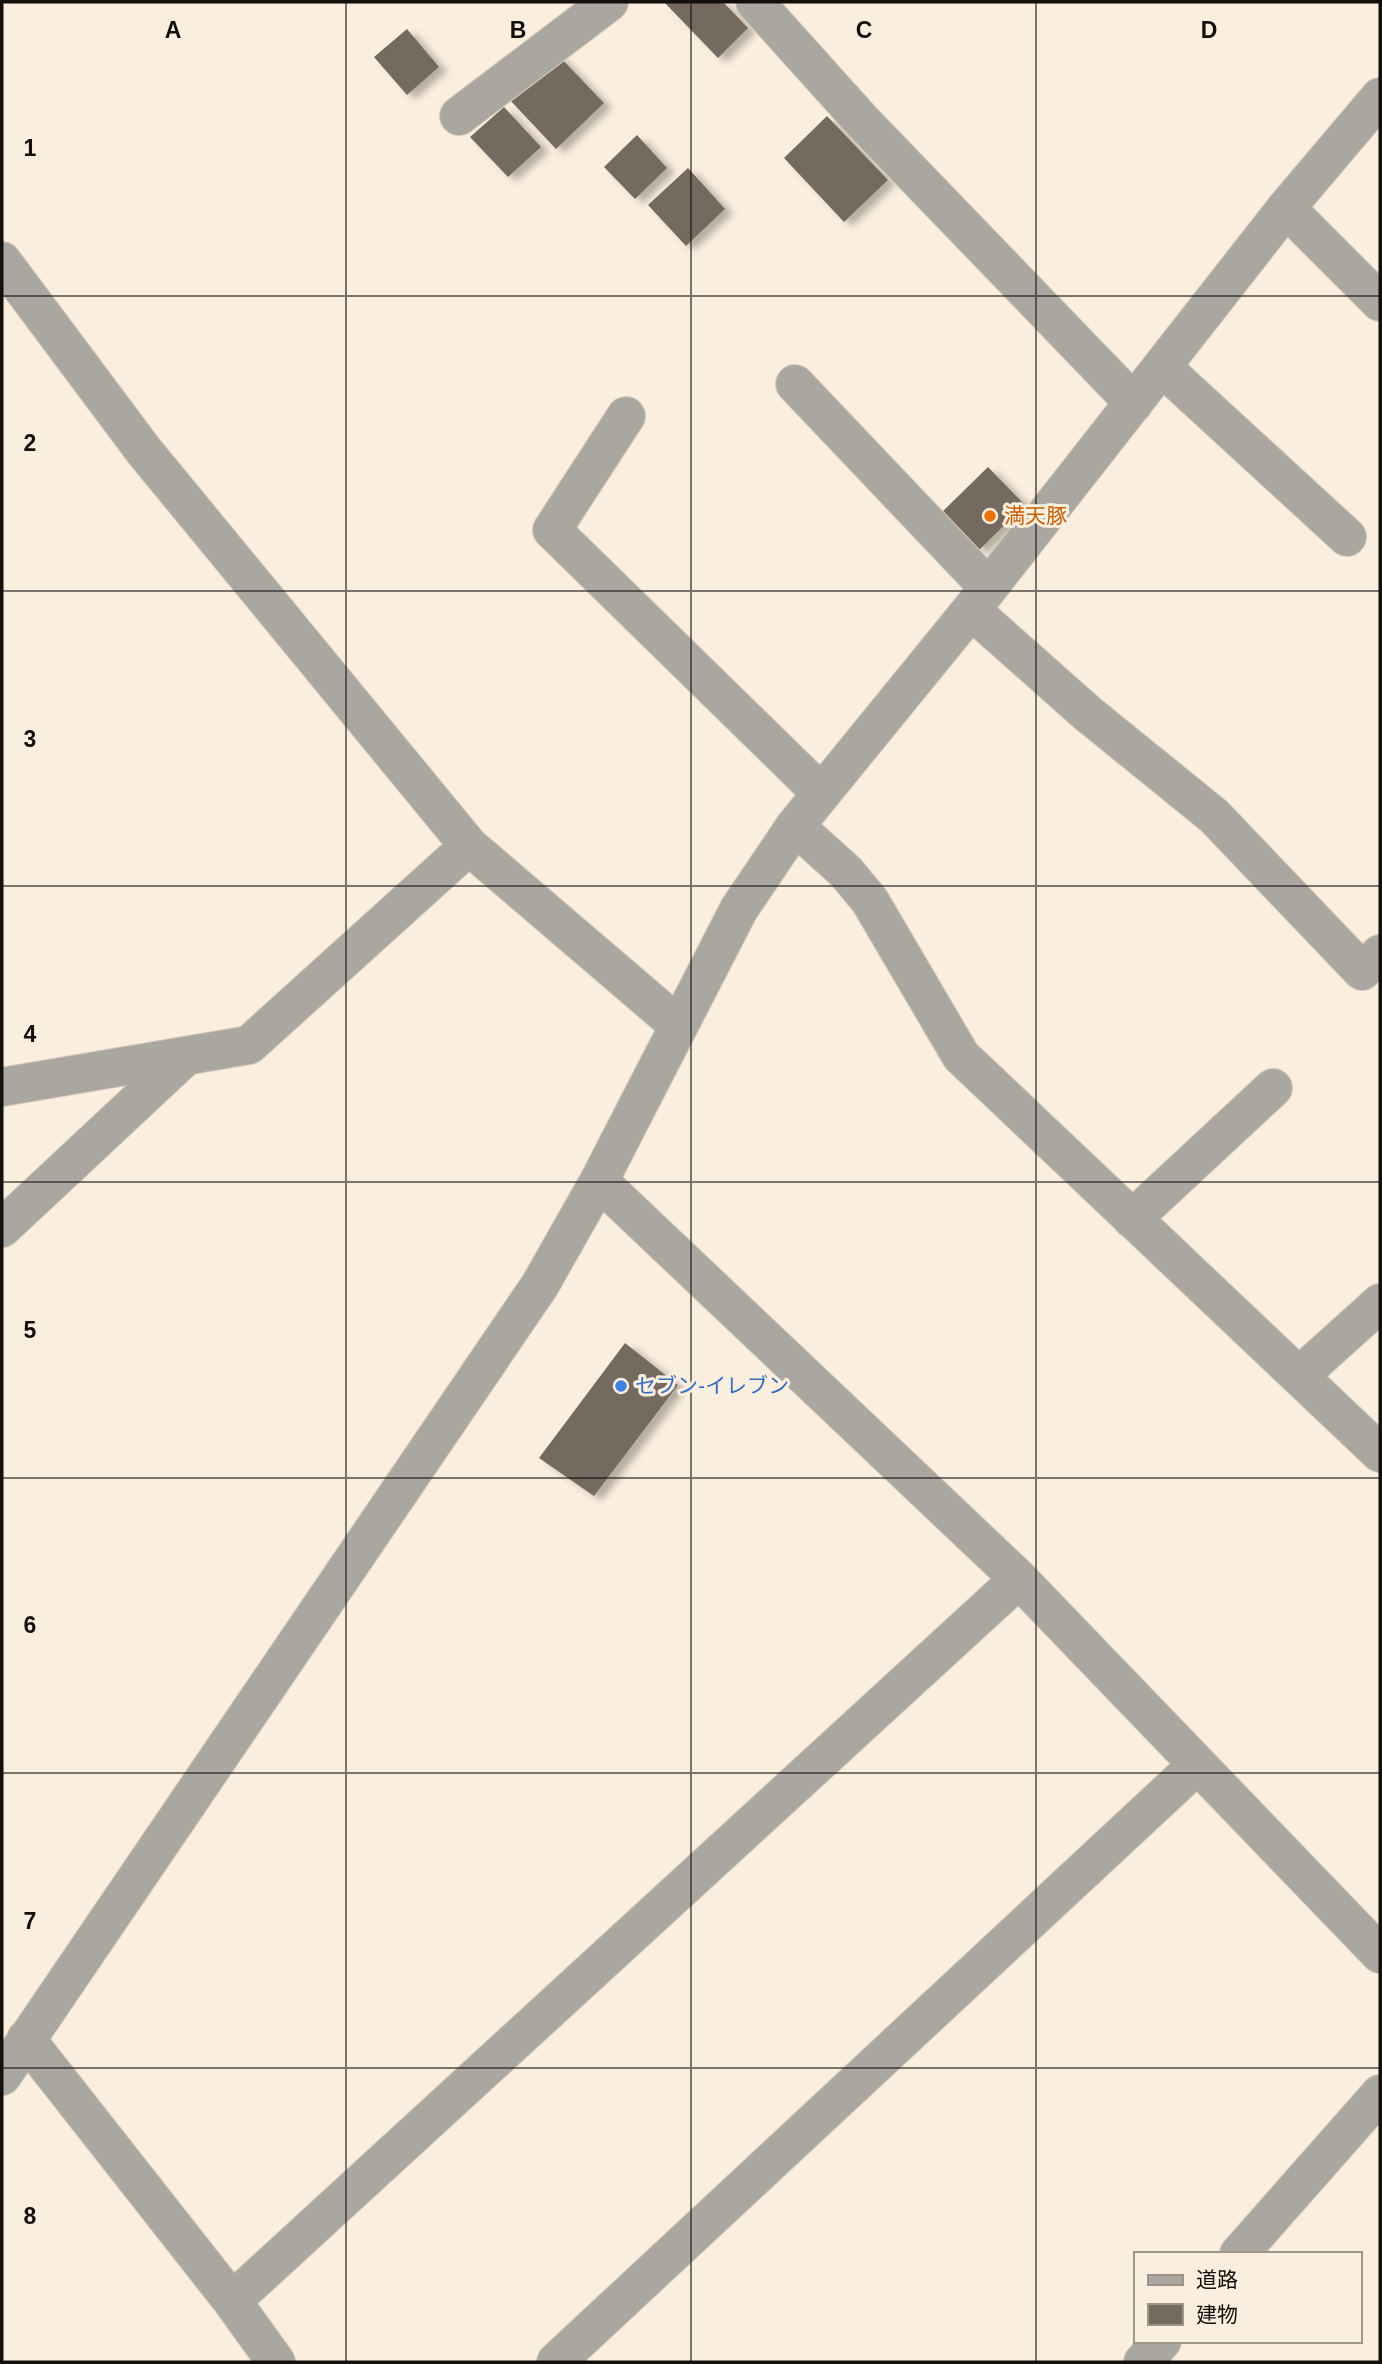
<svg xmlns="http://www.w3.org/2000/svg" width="1382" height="2364" viewBox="0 0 1382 2364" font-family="Helvetica,'Noto Sans JP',sans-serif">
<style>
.building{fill:#756a5e;filter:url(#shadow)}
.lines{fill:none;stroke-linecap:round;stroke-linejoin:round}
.minor-casing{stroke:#d5cabd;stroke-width:40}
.minor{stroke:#aaa7a0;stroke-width:38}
.grid{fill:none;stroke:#130f0b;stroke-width:2;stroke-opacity:0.55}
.food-dot{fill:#e8710a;stroke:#faeedf;stroke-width:2.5}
.shop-dot{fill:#3f7fe0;stroke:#faeedf;stroke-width:2.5}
.labels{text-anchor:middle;stroke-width:6;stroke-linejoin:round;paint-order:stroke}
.food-label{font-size:21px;fill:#c56008;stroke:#faeedf;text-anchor:start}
.shop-label{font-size:21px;fill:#366cbe;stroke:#faeedf;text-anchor:start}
.grid-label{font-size:23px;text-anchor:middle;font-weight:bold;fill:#130f0b;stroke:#faeedf;stroke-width:6;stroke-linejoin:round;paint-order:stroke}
</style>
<defs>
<filter id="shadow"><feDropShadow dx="8" dy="4.5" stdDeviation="3.5" flood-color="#0004"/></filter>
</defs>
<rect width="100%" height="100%" fill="#faeedf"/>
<path class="building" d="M664,2H723L748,28L718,58Z
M407,29L439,67L407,95L374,57Z
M557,54L604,103L556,149L509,99Z
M504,107L541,147L508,177L470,137Z
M827,116L888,180L844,222L784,158Z
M637,135L667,168L635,199L604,167Z
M688,168L725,209L686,246L648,205Z
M988,467L1025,505L979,550L942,512Z
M625,1343L678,1385L594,1496L539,1458Z"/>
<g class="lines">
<g class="minor-casing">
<path id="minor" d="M755,2L862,121L1134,403
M459,116L609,2
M1286,208L1380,302
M2,261L144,451L469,846L678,1025
M1163,368L1347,537
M795,384L988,587
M626,416L552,530L821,793
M971,610L1087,713L1214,816L1362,971L1380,954
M795,826L846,872L870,901L961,1056L1380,1453
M2,1087L249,1045L469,846
M599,1181L1019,1579L1380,1954
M1132,1219L1273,1088
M2,1228L186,1056
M1299,1376L1380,1303
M26,2039L232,2301L276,2362
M2,2076L540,1285L599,1181L739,909L795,826L971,610L1286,208L1380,97
M1239,2254L1380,2094
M232,2301L1019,1579
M556,2362L1197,1765
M1143,2362L1162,2341"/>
</g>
<use href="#minor" class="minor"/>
</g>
<path class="grid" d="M346,2V2362M691,2V2362M1036,2V2362M2,296H1380M2,591H1380M2,886H1380M2,1182H1380M2,1478H1380M2,1773H1380M2,2068H1380"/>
<circle class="food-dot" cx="990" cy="516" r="7"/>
<circle class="shop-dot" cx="621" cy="1386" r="7"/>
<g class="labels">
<g class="food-label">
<text x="1004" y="523">満天豚</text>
</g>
<g class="shop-label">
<text x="635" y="1393">セブン-イレブン</text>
</g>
</g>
<g class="grid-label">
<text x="173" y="38">A</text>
<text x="518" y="38">B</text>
<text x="864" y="38">C</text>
<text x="1209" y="38">D</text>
<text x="30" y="156">1</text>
<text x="30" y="451">2</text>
<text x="30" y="747">3</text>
<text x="30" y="1042">4</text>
<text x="30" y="1338">5</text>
<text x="30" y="1633">6</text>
<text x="30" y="1929">7</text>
<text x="30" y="2224">8</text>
</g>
<rect width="1382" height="2364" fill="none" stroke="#130f0b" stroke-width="7"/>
<rect x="1134" y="2252" width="228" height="91" fill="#faeedf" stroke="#9e958a" stroke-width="2"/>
<rect x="1148" y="2275" width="35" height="10" fill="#aaa7a0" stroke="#9e958a" stroke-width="2"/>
<text x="1196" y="2287" font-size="21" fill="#130f0b">道路</text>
<rect x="1148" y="2304" width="35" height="21" fill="#756a5e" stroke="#9e958a" stroke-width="2"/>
<text x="1196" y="2322" font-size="21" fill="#130f0b">建物</text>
</svg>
